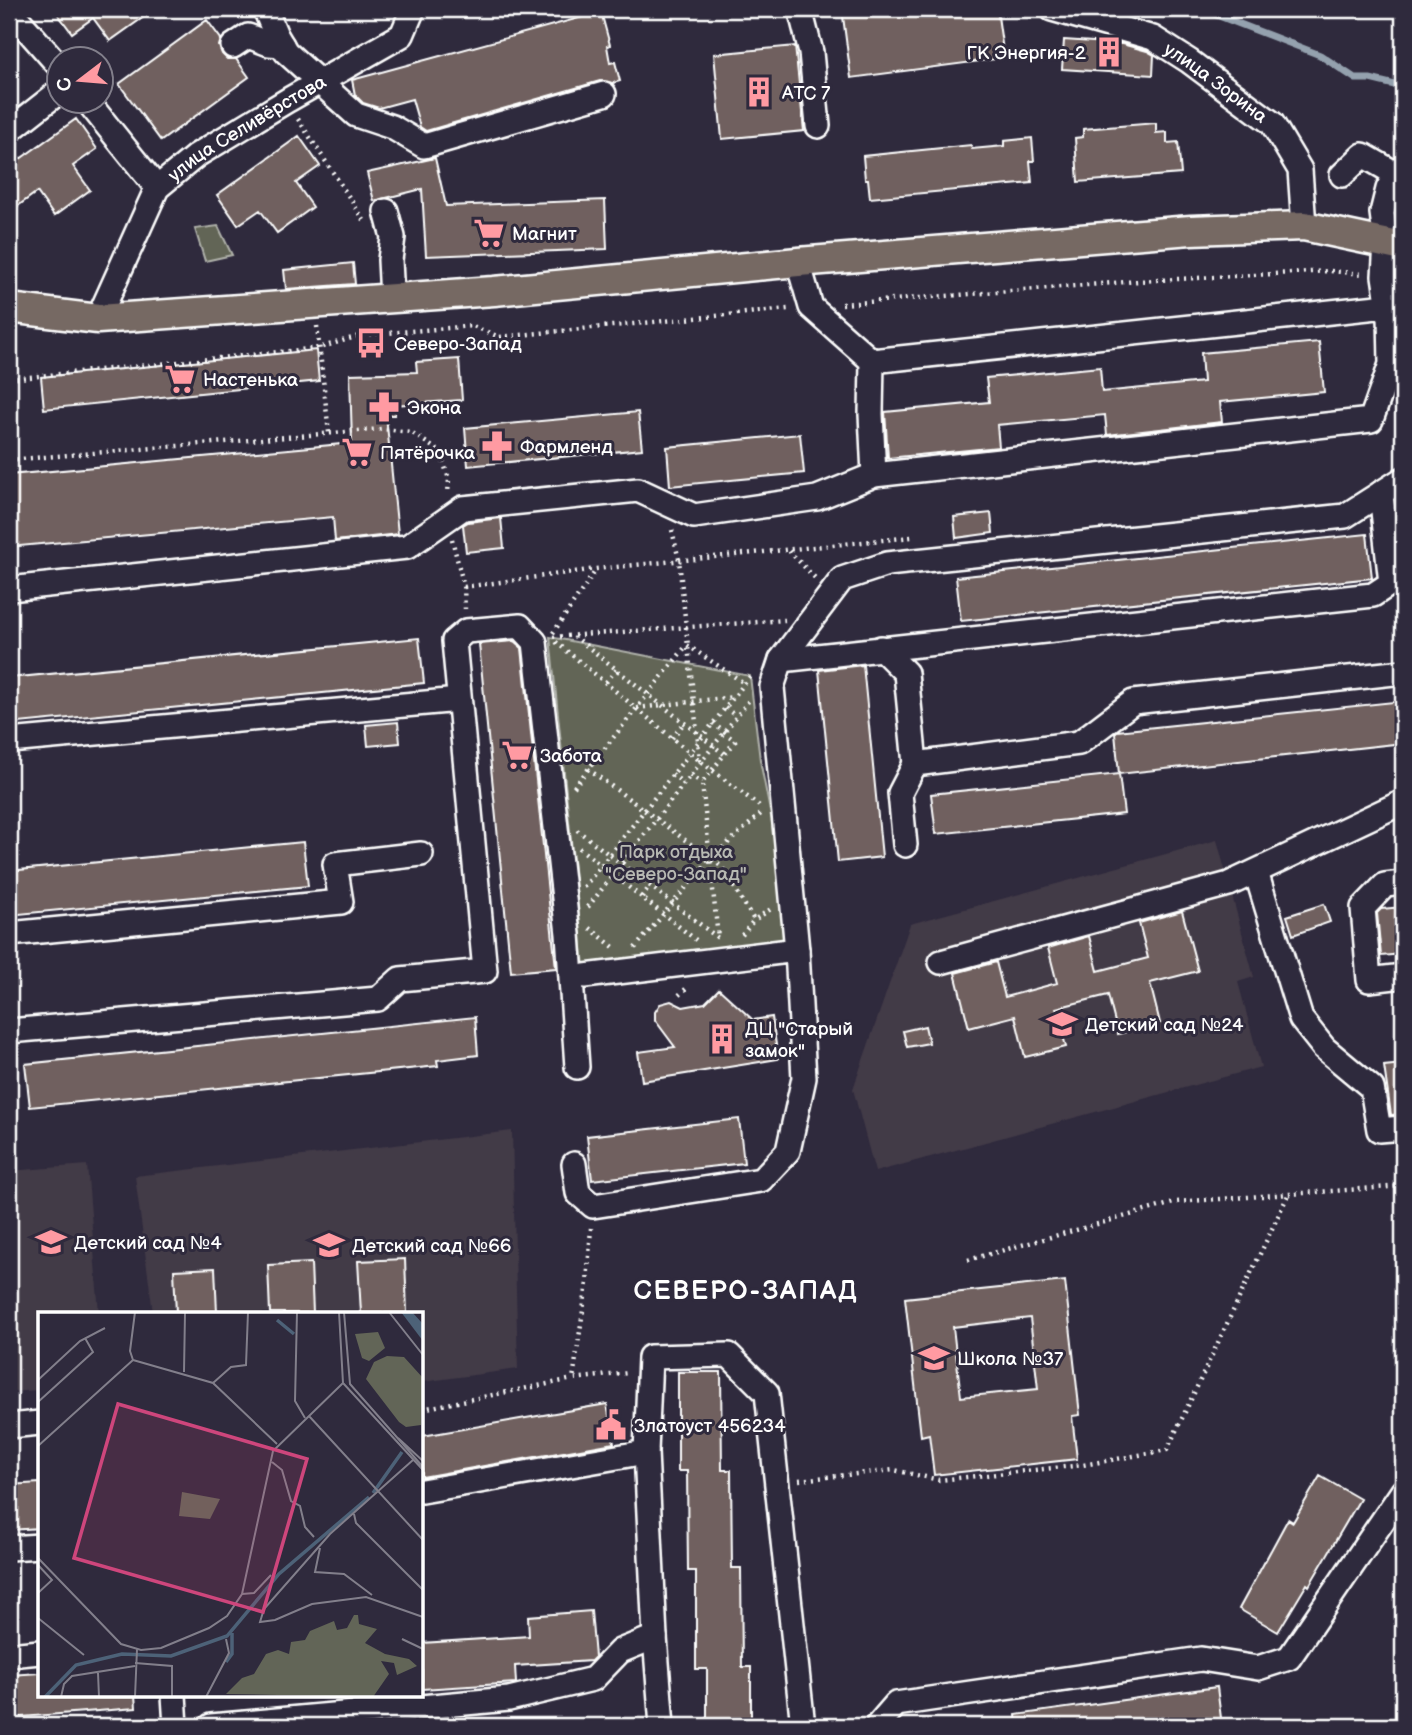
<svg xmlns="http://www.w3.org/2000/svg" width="1412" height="1735" viewBox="0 0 1412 1735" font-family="'Balsamiq Sans',sans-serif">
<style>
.built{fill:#423a47}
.green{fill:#626557;stroke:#b0b2ab;stroke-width:2}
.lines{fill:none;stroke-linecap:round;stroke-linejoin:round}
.stream{stroke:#94a1ae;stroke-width:7}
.building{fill:#70615e;stroke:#fff;stroke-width:2;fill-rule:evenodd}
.minor-casing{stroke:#fff;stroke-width:28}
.major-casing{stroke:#fff;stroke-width:33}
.path{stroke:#fff;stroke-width:4.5;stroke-dasharray:2 5;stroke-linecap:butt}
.minor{stroke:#2f2a3d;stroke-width:23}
.major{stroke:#766964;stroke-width:28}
.labels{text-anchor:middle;stroke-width:6;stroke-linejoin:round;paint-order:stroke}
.poi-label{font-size:19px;fill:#fff;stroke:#2f2a3d;text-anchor:start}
.street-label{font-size:19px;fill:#fff;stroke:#2f2a3d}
.park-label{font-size:19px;fill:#b8bab3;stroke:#2f2a3d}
.district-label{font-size:26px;font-weight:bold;letter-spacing:2px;fill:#fff;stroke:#2f2a3d}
.inset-river{fill:none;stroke:#4d6278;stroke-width:3.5}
.inset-road{fill:none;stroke:#827f8b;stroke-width:2}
.view{fill:#ce467c;fill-opacity:0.15;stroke:#ce467c;stroke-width:3.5}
.inset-edge{fill:none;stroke:#fff;stroke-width:3.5}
</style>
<rect width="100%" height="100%" fill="#2f2a3d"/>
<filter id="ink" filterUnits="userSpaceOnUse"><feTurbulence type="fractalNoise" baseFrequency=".0143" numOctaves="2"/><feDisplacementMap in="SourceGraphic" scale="14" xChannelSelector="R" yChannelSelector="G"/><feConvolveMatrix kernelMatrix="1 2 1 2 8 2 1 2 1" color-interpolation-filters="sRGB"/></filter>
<g filter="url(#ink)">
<path class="built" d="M1217,840L1254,977L1238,982L1261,1067L875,1172L853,1089L910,924Z
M512,1131L518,1369L422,1382V1313H153L135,1176Z
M87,1165L99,1313H40V1390L9,1392V1171Z"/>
<path class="green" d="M218,226L232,255L205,261L195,229Z
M550,637L750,676L760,760L797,950L585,976Z"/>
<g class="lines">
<path class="stream" d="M1201,9L1320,55L1356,79H1370L1403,87"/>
</g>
<path class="building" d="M54,9H155L110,41L93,18L72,33Z
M842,9H997L1004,58L851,78Z
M601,12L610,45L607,46L610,63L615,62L620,81L613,83L600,81L426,131L420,127L412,99L379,108L363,103L355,95L352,80Z
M207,20L221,39L219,46L222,54L227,59H236L249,77L161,141L119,84Z
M1064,40L1122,44L1147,51L1154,55L1153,75L1062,69Z
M795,46L804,131L722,139L714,54Z
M76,119L97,149L73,166L90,190L54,216L37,192L15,208L9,199V167Z
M1156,123V133L1167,132V143L1178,142L1181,174L1078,182L1075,138L1083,137V129Z
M299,136L320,166L296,183L313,207L277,233L260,210L238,225L217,195Z
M1032,138L1034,161H1030L1032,183L870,198L868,179H865L863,156L971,145L972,149L1004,146V141Z
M435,158L446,206L605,200L607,249L426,256L422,189L374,201L367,173Z
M353,263L355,284L286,289L284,270Z
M1319,342L1324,392L1220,402L1222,422L1107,435L1105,415L997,425L999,447L888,458L885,412L989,402L986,378L1100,367L1102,392L1203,382L1201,353Z
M316,350L319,381L44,409L41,377Z
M459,359L462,400L394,405L395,415H386L398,534L335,541L333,517L9,547V475L352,443L350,374L417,372L416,362Z
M638,412L642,449L468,466L465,428Z
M800,434L804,473L670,486L667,447Z
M991,513L993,533L956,538L954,517Z
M501,518L504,548L466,552L463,525L468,522Z
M1367,534L1372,578L961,621L956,577Z
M419,638L424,683L9,724V678Z
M514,641L522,648L556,968L511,972L479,644Z
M863,665L882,857L838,862L819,670Z
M1403,701V743L1119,774L1115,733L1117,731Z
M398,722L400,743L368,746L366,725Z
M1119,774L1124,814L936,834L931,794Z
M303,842L308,886L9,915V871Z
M1324,904L1330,922L1293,935L1287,916Z
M1403,907V954L1381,956L1377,913L1381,909Z
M1182,911L1198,971L1150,983L1160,1023L1118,1034L1108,995L1056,1008L1066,1047L1025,1057L1015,1016L969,1028L955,973L996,962L1005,997L1057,983L1048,948L1089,936L1098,971L1148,958L1139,923Z
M719,989L753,1020L772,1017L778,1059L642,1081L638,1052L675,1047L655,1020V1012L660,1004L671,1001L683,1007L705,1003Z
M475,1017L478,1055L437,1060L438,1066L30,1107L25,1064Z
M925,1026L929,1043L907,1047L903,1031Z
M1403,1064V1114L1391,1115L1384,1066Z
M739,1119L744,1163L592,1180L587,1136Z
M405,1259L407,1313H361L358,1261Z
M311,1263L313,1313H270L268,1265Z
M215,1268L217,1313H176L174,1270Z
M1065,1281L1080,1415L1072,1416L1077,1459L934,1475L929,1434L921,1436L905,1298ZM1030,1318L1038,1389L961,1397L953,1327Z
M678,1372H721L722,1470H731L732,1568H741L742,1667H751V1726H707V1669H696V1571H688L687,1471H678Z
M607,1404L614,1443L422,1477V1436Z
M1320,1476L1360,1499L1309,1586L1307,1584L1278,1632L1239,1609L1288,1519L1293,1522Z
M40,1483V1528L9,1530V1485Z
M591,1611L595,1657L591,1661L515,1666L516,1683L422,1689V1643L529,1636L528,1616Z
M40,1673V1695H135L136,1708L9,1718V1675Z
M1217,1687L1222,1726H1017L1016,1715Z"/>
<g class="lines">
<g class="minor-casing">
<g id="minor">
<path d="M9,9L60,67"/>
<path d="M265,9L276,35L286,52L356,115L392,127L424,146L604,94"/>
<path d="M800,9L811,52L818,126"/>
<path id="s1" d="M1052,9L1153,38L1189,61L1272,123L1300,170L1304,226"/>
<path d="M233,46L248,36L269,44L282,45"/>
<path d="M88,102L157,188"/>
<path d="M9,131L60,91"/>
<path d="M386,211L393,237L390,260L392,298"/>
<path d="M798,262L811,307L872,361L871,414L874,475"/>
<path id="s2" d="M98,319L157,188L197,155L288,100L402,35L413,9"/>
<path d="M872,361L1387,306"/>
<path d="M9,589L407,547L463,508L638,490L694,516L817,498L874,475L1371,420L1391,364L1390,315L1384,276L1386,243L1382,213L1388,189L1396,174L1363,155L1342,175"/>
<path d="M881,648L906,673L915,764"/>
<path d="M781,660L1373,595L1391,583L1381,493"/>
<path d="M9,741L459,700"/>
<path d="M905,845L900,793L915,764L1079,743L1133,702L1403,672"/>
<path d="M1256,872L1301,1019L1324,1048L1372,1088L1379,1130L1403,1128"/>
<path d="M1403,883L1385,885L1363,908L1369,980L1403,976"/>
<path d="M9,934L341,902L335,864L421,854"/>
<path d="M941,962L1229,884L1403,802"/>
<path d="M585,976L797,950"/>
<path d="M9,1031L378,999L400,979L485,971L454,641L466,631L520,626L535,642L568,934L577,1067"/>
<path d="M574,1164L578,1193L593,1206L761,1180L788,1151L804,1078L797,950L772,687L781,660L842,579L887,564L1345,516L1403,479"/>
<path d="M9,1426L40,1423"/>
<path d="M422,1491L646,1452"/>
<path d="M9,1548L40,1546"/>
<path d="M9,1655L40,1652"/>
<path d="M174,1695L176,1726"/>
<path d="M211,1726L509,1699L593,1679L620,1651L655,1637"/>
<path d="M662,1726L655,1637L646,1452L650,1357L729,1355L767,1393L803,1726"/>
<path d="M877,1726L896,1704L1201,1659L1258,1668L1289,1658L1403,1491"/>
</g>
</g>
<g class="major-casing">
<path id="major" d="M9,308L98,319L494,291L798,262L1191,230L1304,226L1403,247"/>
</g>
<path class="path" d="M298,119L364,220
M842,304L1139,281L1330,271L1364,274
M317,326L329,433
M9,379L319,348L362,335L473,326L499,337L788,309
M9,460L382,429L411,432L440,452L449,479L448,493
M672,530L679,560L700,761
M452,539L464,587L465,609
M789,551L817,580
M464,587L596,569L912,537
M553,633L596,570
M574,636L724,754
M553,637L785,620
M556,642L700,761L762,808
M606,682L617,669
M637,708L733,697
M725,708L736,716
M713,723L735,741L702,783L718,938
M672,738L684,723
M588,769L722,867L754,920L771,909
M672,774L683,783
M690,775L702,783
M574,787L687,645L744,683
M577,830L718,938
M579,848L696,940
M584,887L752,674
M642,897L650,886
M588,907L750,699
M590,928L616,949
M742,935L754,920
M635,948L710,859L763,812
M679,995L689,986
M591,1228L587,1283L573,1379L629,1373
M968,1260L1177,1202L1403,1186
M422,1409L573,1379
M799,1480L894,1470L939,1480L1083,1465L1167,1450L1289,1193"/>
<use href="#minor" class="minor"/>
<use href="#major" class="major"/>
</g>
</g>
<defs>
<g id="building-bare" transform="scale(2.415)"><path d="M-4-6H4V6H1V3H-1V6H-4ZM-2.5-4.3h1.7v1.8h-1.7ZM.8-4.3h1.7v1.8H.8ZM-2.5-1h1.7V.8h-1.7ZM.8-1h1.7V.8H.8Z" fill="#ff9aa2" stroke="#2f2a3d" stroke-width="2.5" paint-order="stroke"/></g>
<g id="supermarket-bare" transform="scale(2.415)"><path d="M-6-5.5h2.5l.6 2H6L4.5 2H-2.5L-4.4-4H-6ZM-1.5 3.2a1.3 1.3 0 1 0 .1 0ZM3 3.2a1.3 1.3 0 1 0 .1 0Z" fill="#ff9aa2" stroke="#2f2a3d" stroke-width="2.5" paint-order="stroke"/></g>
<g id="bus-bare" transform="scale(2.415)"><path d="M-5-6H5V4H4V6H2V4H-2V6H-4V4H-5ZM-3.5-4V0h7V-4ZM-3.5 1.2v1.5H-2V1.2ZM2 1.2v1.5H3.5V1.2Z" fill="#ff9aa2" stroke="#2f2a3d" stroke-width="2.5" paint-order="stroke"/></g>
<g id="pharmacy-bare" transform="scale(2.415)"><path d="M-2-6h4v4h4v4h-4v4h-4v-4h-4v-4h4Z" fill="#ff9aa2" stroke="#2f2a3d" stroke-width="2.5" paint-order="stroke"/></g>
<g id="school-bare" transform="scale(2.415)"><path d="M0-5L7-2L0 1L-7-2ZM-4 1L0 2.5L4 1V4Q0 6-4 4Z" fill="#ff9aa2" stroke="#2f2a3d" stroke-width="2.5" paint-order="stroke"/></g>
<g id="civic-bare" transform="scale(2.415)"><path d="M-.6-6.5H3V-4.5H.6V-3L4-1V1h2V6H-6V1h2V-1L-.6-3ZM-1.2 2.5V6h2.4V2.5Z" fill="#ff9aa2" stroke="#2f2a3d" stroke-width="2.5" paint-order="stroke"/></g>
</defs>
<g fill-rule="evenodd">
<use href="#building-bare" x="1109" y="52"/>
<use href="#building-bare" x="759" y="92"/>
<use href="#supermarket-bare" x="489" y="233"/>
<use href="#bus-bare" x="371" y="343"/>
<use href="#supermarket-bare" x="180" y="379"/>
<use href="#pharmacy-bare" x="384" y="407"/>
<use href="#pharmacy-bare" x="497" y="446"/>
<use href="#supermarket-bare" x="357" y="452"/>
<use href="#supermarket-bare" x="517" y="755"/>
<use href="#school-bare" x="1062" y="1024"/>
<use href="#building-bare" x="722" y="1039"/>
<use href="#school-bare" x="51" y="1242"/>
<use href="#school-bare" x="329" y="1245"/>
<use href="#school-bare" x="934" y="1358"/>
<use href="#civic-bare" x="611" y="1425"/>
</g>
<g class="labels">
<g class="poi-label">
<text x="1086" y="59" text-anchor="end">ГК Энергия-2</text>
<text x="782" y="99">АТС 7</text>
<text x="512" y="240">Магнит</text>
<text x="394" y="350">Северо-Запад</text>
<text x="203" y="386">Настенька</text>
<text x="407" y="414">Экона</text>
<text x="520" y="453">Фармленд</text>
<text x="380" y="459">Пятёрочка</text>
<text x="540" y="762">Забота</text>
<text x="1085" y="1031">Детский сад №24</text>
<text x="745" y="1035">ДЦ "Старый<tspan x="745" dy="22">замок"</tspan></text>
<text x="74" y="1249">Детский сад №4</text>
<text x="352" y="1252">Детский сад №66</text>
<text x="957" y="1365">Школа №37</text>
<text x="634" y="1432">Златоуст 456234</text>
</g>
<g class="street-label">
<text dy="7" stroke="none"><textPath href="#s1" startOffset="182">улица Зорина</textPath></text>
<text dy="7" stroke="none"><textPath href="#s2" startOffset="252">улица Селивёрстова</textPath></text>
</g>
<g class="park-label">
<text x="676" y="858">Парк отдыха<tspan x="676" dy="22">"Северо-Запад"</tspan></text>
</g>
<g class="district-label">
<text x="746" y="1299">СЕВЕРО-ЗАПАД</text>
</g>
</g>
<g transform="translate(38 1312)">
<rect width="385" height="385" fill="#2f2a3d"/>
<path d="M340,20L347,36L331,49L324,46L317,22ZM349,44L366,45L385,66L383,113L368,115L361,110L328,67L336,50ZM144,180L182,187L172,207L141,204ZM316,303H320L321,312L339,317L327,331L347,342L371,347L379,354L359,363L356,351L343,349L351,362L335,385L188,382L204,366L216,362L228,342L240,338L251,342L253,330L267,328L272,319L296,309L299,318L309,316Z" fill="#626557"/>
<path d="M363,0H374L385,12V29Z" fill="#4d6278"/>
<path class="inset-river" d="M239,8L256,22M335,181L364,140M188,350L194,342V321M7,385L38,353L84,342L133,344L189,324L241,262L331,185"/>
<path class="inset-road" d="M259,0L257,89L267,106M301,0L305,71L385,158M306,0L312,72L385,155M351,0L385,43M95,48L175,71L239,132M95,48L92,39L97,0M146,60L147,0M0,68L42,29L67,16M175,71L193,55L208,53L210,0M0,90L55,40L47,26M271,104L385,228M360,126L385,149M0,134L95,48M375,148L292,222L226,297L222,310L237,308L274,292L328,285L385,305M234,150L244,158L253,189L262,194L267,215L276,225M316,202L318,211L385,278M282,236L277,260L306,262L334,283M0,246L83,332L103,338L123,336L171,316L189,304L204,282L235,139L305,71M0,253L14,268L0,281M204,282L216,281L233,263M0,306L46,343M364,327L385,337M97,351L134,354V385M60,361L61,385M23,385L26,372L34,364L97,354M97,385L99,337M168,385L191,341L188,327"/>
<path class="view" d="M80,92L269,147L225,300L36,246Z"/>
<rect width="385" height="385" class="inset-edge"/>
</g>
<rect width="1412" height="1735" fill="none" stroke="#2f2a3d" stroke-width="35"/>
<rect x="18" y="18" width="1377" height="1700" fill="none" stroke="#fff" stroke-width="2.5" filter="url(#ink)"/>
<g transform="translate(80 80) rotate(254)"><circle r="33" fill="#2f2a3d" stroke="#827f8b" stroke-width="2"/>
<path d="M0-5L12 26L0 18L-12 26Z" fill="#ff9aa2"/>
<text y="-10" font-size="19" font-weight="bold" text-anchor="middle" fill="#ffffff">С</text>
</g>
</svg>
